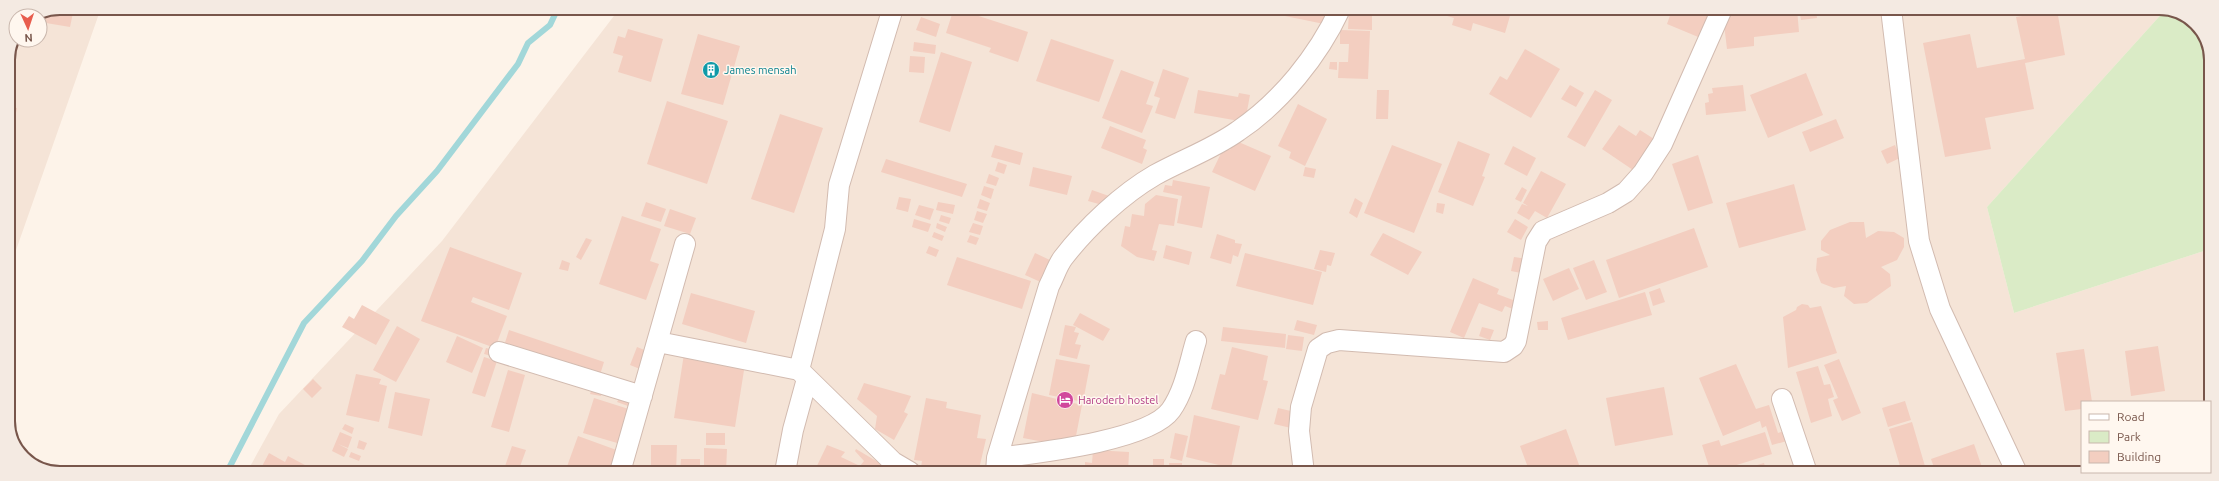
<svg xmlns="http://www.w3.org/2000/svg" width="2219" height="481" viewBox="0 0 2219 481" font-family="Ubuntu,sans-serif">
<style>
.residential{fill:#f5e4d7}
.green{fill:#daebc6}
.lines{fill:none;stroke-linecap:round;stroke-linejoin:round}
.stream{stroke:#a2d7d9;stroke-width:6}
.building{fill:#f3cec0}
.minor-casing{stroke:#d2bbb0;stroke-width:22}
.minor{stroke:#fff;stroke-width:20}
.labels{text-anchor:middle;stroke-width:3;stroke-linejoin:round;paint-order:stroke}
.culture-label{font-size:11px;fill:#0d838f;stroke:#fff7ef;text-anchor:start}
.hotel-label{font-size:11px;fill:#b23c85;stroke:#fff7ef;text-anchor:start}
.rim{fill:none;stroke:#78564b;stroke-width:2}
</style>
<rect width="100%" height="100%" fill="#fdf3e9"/>
<path class="residential" d="M60,8H101L8,273V60L16,40H40V16Z
M620,8L2166,9L1987,207L2014,313L2210,249V431V402H2082V472H2162L2159,473L247,472L279,414L442,241Z"/>
<path class="green" d="M2166,9L2198,26L2211,56L2210,249L2014,313L1987,207Z"/>
<g class="lines">
<path class="stream" d="M227,472L304,323L362,261L396,216L437,171L518,64L528,43L550,25L558,8"/>
</g>
<path class="building" d="M60,8H74L70,27L40,22V16Z
M954,8L1028,32L1018,62L989,52L991,48L946,33Z
M1287,9H1332L1329,25L1285,16Z
M1423,9H1512L1505,33L1473,23L1471,31L1452,25L1454,18Z
M1681,9H1716L1703,39L1667,24L1672,10L1680,13Z
M1797,9L1799,32L1754,37V46L1727,49L1723,16Z
M1799,9H1816L1817,18L1801,20Z
M2057,10L2065,55L2025,63L2034,109L1985,118L1991,149L1945,157L1923,43L1970,34L1977,68L2025,59L2016,17Z
M1349,12H1357V16H1372V30L1348,29Z
M921,17L940,24L936,37L916,30Z
M628,29L663,39L651,82L618,72L623,56L613,53L618,36L625,38Z
M1340,30L1370,31L1368,79L1338,78L1339,62H1348L1349,44H1340Z
M698,34L740,46L723,105L681,94Z
M1051,39L1114,60L1099,102L1036,81Z
M914,42L936,45L935,54L913,51Z
M1525,49L1560,69L1531,118L1489,94L1500,76L1507,80Z
M941,52L972,62L950,132L919,122Z
M910,56L925,57L924,73L909,72Z
M1330,62H1337V70L1329,69Z
M1163,69L1189,78L1175,119L1155,113L1160,98L1154,96Z
M1121,70L1154,82L1146,104L1153,106L1142,133L1102,118Z
M1806,73L1823,115L1768,138L1750,95Z
M1570,85L1584,93L1576,107L1561,99Z
M1743,85L1746,111L1706,115L1705,103L1709,102L1708,94L1713,93L1712,88Z
M1198,90L1238,97L1239,93L1250,95L1245,122L1194,113Z
M1377,90H1389L1388,119H1376Z
M1595,90L1612,100L1585,147L1567,137Z
M667,101L728,121L707,184L647,164Z
M1298,104L1327,119L1305,166L1289,158L1291,152L1278,146Z
M8,107L17,108L10,142H8Z
M780,114L823,128L794,213L751,199Z
M1836,119L1844,138L1810,152L1802,132Z
M1619,125L1636,136L1640,130L1654,139L1633,170L1602,149Z
M1110,126L1146,140L1143,148L1147,150L1142,164L1101,148Z
M1234,140L1271,156L1255,191L1212,172L1224,147L1230,150Z
M1458,141L1490,154L1482,176L1485,177L1473,206L1438,192Z
M995,145L1023,153L1020,165L991,157Z
M1392,145L1442,164L1414,233L1364,213Z
M1895,145L1900,158L1887,164L1881,151Z
M1513,146L1536,158L1527,176L1504,164Z
M1698,155L1713,203L1688,211L1672,164Z
M886,159L967,184L962,197L881,172Z
M998,162L1007,165L1004,174L995,171Z
M1033,167L1072,176L1067,195L1029,186Z
M1305,167L1316,169L1314,178L1303,176Z
M1541,171L1566,184L1547,218L1535,211L1529,220L1517,213L1522,204L1528,206L1523,203Z
M989,174L999,178L996,186L986,183Z
M1173,180L1210,187L1202,228L1177,223L1182,196L1163,192L1165,185L1172,186Z
M1794,184L1806,230L1739,248L1726,203Z
M984,186L994,189L991,199L981,195Z
M1522,187L1527,190L1521,202L1515,199Z
M1092,190L1109,196L1106,206L1088,201Z
M1156,195L1178,199L1174,226L1159,224L1152,250L1157,251L1154,261L1137,257L1121,246L1125,226L1130,227L1132,214L1144,216L1145,204Z
M899,197L911,199L908,212L896,209Z
M1355,198L1363,203L1357,218L1349,213Z
M980,199L990,203L987,211L977,208Z
M646,202L666,209L661,222L641,216Z
M938,202L955,205L953,214L936,210Z
M1437,203L1445,204L1443,214L1436,212Z
M919,205L934,209L930,220L915,215Z
M670,209L696,218L690,234L664,226Z
M977,211L987,214L983,223L974,220Z
M941,215L951,218L949,224L939,221Z
M622,216L661,229L650,261L659,264L646,300L599,284Z
M914,219L931,224L928,232L912,227Z
M1515,219L1528,227L1521,240L1507,232Z
M1850,222H1864L1866,238L1878,231L1894,232L1904,238V247L1897,260L1881,267L1890,274L1891,286L1867,303L1854,304L1844,296L1846,286L1834,288L1821,283L1816,270L1817,258L1830,255L1821,250V241L1830,230Z
M937,223L947,227L945,232L936,228Z
M973,223L983,226L980,235L969,232Z
M1694,228L1708,267L1619,298L1606,260Z
M934,232L944,236L942,241L932,237Z
M1383,233L1422,252L1408,275L1370,255Z
M1217,234L1235,240V243L1242,244L1238,257L1233,255L1231,264L1210,258Z
M970,235L979,238L976,245L967,242Z
M586,238L592,240L581,260L576,257Z
M1166,245L1192,252L1189,265L1163,258Z
M929,246L939,250L936,257L926,253Z
M450,247L522,273L509,310L473,297L471,302L507,316L495,348L421,321Z
M1320,250L1335,253L1331,266L1327,265L1326,272L1314,269Z
M1035,253L1052,261L1045,284L1025,275Z
M1245,253L1322,272L1313,305L1236,286Z
M957,257L1031,281L1022,309L947,285Z
M1514,257L1528,259L1526,274L1511,271Z
M562,260L570,263L568,271L559,269Z
M1594,260L1607,292L1586,300L1573,268Z
M1569,268L1579,289L1553,301L1543,279Z
M1473,278L1499,289L1497,294L1513,300L1514,297L1520,300L1518,311L1505,306L1502,312L1479,303L1464,338L1450,332Z
M1660,288L1665,302L1653,306L1649,292Z
M1645,292L1652,315L1568,340L1561,318Z
M691,293L755,311L746,343L682,324Z
M1802,304L1808,305L1810,308L1821,306L1837,353L1788,368L1783,317L1796,310L1797,307Z
M362,305L390,320L376,345L342,327L349,316L354,319Z
M1080,313L1110,329L1103,341L1073,325Z
M1297,320L1317,325L1314,335L1294,330Z
M1548,321V330H1538L1537,322Z
M1065,325L1076,327L1074,332L1079,333L1075,344L1081,345L1077,359L1059,355Z
M397,326L420,339L396,382L373,370Z
M1223,327L1286,334L1285,348L1221,341Z
M1482,327L1494,330L1490,340L1479,336Z
M509,330L604,362L598,381L503,349Z
M1288,335L1304,337L1302,351L1286,349Z
M457,336L483,348L472,373L446,362Z
M2158,346L2165,391L2131,396L2125,351Z
M637,347L652,353L645,371L630,365Z
M1232,347L1268,356L1263,380L1268,381L1258,420L1211,409L1220,374L1225,375Z
M486,348L498,351L496,357L484,354Z
M2084,349L2092,402H2082V409L2065,411L2056,353Z
M684,354L745,364L735,427L674,418Z
M484,357L497,361L485,397L472,393Z
M1056,359L1090,365L1083,402L1049,395Z
M1839,359L1861,413L1842,421L1833,400L1838,398L1824,365Z
M1736,364L1756,409L1769,405L1778,433L1784,431L1787,441L1772,445L1766,426L1762,428L1760,421L1723,436L1699,378Z
M1818,366L1824,385L1830,384L1834,397L1828,399L1832,416L1811,423L1796,372Z
M508,370L525,375L509,432L491,427Z
M356,374L381,379L379,384L387,386L379,422L346,415Z
M313,379L322,388L312,398L303,389Z
M864,383L911,396L904,412L908,414L894,440L875,429L877,416L857,399Z
M1664,387L1673,435L1615,446L1606,398Z
M592,389L602,391L601,396L590,394Z
M395,392L430,399L422,436L388,428Z
M1032,393L1082,405L1075,441L1062,438L1060,445L1023,438Z
M620,397L630,401L628,406L617,402Z
M594,398L635,411L624,445L583,433Z
M926,398L947,402L946,408L981,415L977,438L986,439L979,469L961,466L959,472H948L921,467L922,461L914,460Z
M1905,401L1911,420L1888,427L1882,408Z
M1278,408L1295,412L1291,428L1274,424Z
M1194,415L1240,426L1231,468L1186,457Z
M1912,422L1927,473H1902L1889,429Z
M345,424L354,428L352,434L342,429Z
M1566,429L1582,473H1530L1520,446Z
M340,432L352,437L348,448L338,444L348,449L344,457L332,451Z
M1765,432L1772,454L1711,473L1702,445L1719,440L1721,446Z
M706,433H725V445H706Z
M1175,433L1188,436L1182,461L1170,458Z
M578,436L622,452L614,472H565Z
M359,440L367,443L364,450L357,448Z
M1974,444L1984,473H1936L1931,459Z
M651,445H677L676,472H651Z
M827,445L845,452L841,457L860,466L864,461L855,451L856,449L883,465L879,472H814Z
M512,446L526,450L518,472H503Z
M704,448L727,449L726,472H704Z
M1093,450L1129,452L1128,473H1085V462L1092,463Z
M351,452L361,456L359,461L349,457Z
M269,453L285,462L288,456L318,472H259Z
M681,459H700V472H680Z
M1153,459H1164V468H1153Z
M1169,463H1182V471H1170Z
M1764,463L1767,473H1733V472Z
M1402,467L1403,473H1381V472Z"/>
<g class="lines">
<g class="minor-casing">
<path id="minor" d="M1891,9L1919,241L1940,309L2017,473
M658,342L799,370L893,462L910,472
M499,352L642,396
M799,370L835,229L839,185L893,8
M1782,399L1807,473
M997,458C1035,453 1149,441 1171,410C1185,390 1189,364 1196,341
M620,472L685,244
M785,472L793,430L807,379
M996,472L997,458L1049,286C1054,277 1057,266 1063,258C1086,228 1122,194 1155,175C1182,160 1213,149 1238,131C1281,102 1318,56 1340,9
M1304,473L1299,431L1301,407L1318,349L1327,343L1339,340L1504,352L1513,346L1516,341L1536,242L1543,231L1608,203L1626,192L1643,173L1662,144L1722,9"/>
</g>
<use href="#minor" class="minor"/>
</g>
<defs>
<g id="building-disc" transform="scale(0.9)"><circle r="9.5" fill="#0f9aa8" stroke="#fff7ef"/><path d="M-4-6H4V6H1V3H-1V6H-4ZM-2.5-4.3h1.7v1.8h-1.7ZM.8-4.3h1.7v1.8H.8ZM-2.5-1h1.7V.8h-1.7ZM.8-1h1.7V.8H.8Z" fill="#fff"/></g>
<g id="hotel-disc" transform="scale(0.9)"><circle r="9.5" fill="#d1479c" stroke="#fff7ef"/><path d="M-6-4.5h1.5V1H6V5H4.5V3h-9V5H-6ZM-4 0a1.8 1.8 0 1 1 3.6 0ZM.5 0V-2.5h3Q6-2.5 6 0Z" fill="#fff"/></g>
</defs>
<g fill-rule="evenodd">
<use href="#building-disc" x="711" y="70"/>
<use href="#hotel-disc" x="1065" y="400"/>
</g>
<g class="labels">
<g class="culture-label">
<text x="724" y="74">James mensah</text>
</g>
<g class="hotel-label">
<text x="1078" y="404">Haroderb hostel</text>
</g>
</g>
<path d="M0 0H2219V481H0ZM60 15H2159A45 45 0 0 1 2204 60V421A45 45 0 0 1 2159 466H60A45 45 0 0 1 15 421V60A45 45 0 0 1 60 15Z" fill="#f4eae2" fill-rule="evenodd"/>
<path class="rim" d="M60 15H2159A45 45 0 0 1 2204 60V421A45 45 0 0 1 2159 466H60A45 45 0 0 1 15 421V60A45 45 0 0 1 60 15Z"/>
<rect x="2081" y="401" width="130" height="72" fill="#fff7ef" stroke="#c9b7ad"/>
<rect x="2089" y="414" width="20" height="6" fill="#ffffff" stroke="#c9b7ad"/>
<text x="2117" y="421" font-size="12" fill="#78564b">Road</text>
<rect x="2089" y="431" width="20" height="12" fill="#daebc6" stroke="#c9b7ad"/>
<text x="2117" y="441" font-size="12" fill="#78564b">Park</text>
<rect x="2089" y="451" width="20" height="12" fill="#f3cec0" stroke="#c9b7ad"/>
<text x="2117" y="461" font-size="12" fill="#78564b">Building</text>
<g transform="translate(28 28) rotate(177)"><circle r="19" fill="#fff7ef" stroke="#c9b7ad"/>
<path d="M0-3L7 15L0 10L-7 15Z" fill="#e85d4d"/>
<text y="-6" font-size="11" font-weight="bold" text-anchor="middle" fill="#78564b">N</text>
</g>
</svg>
